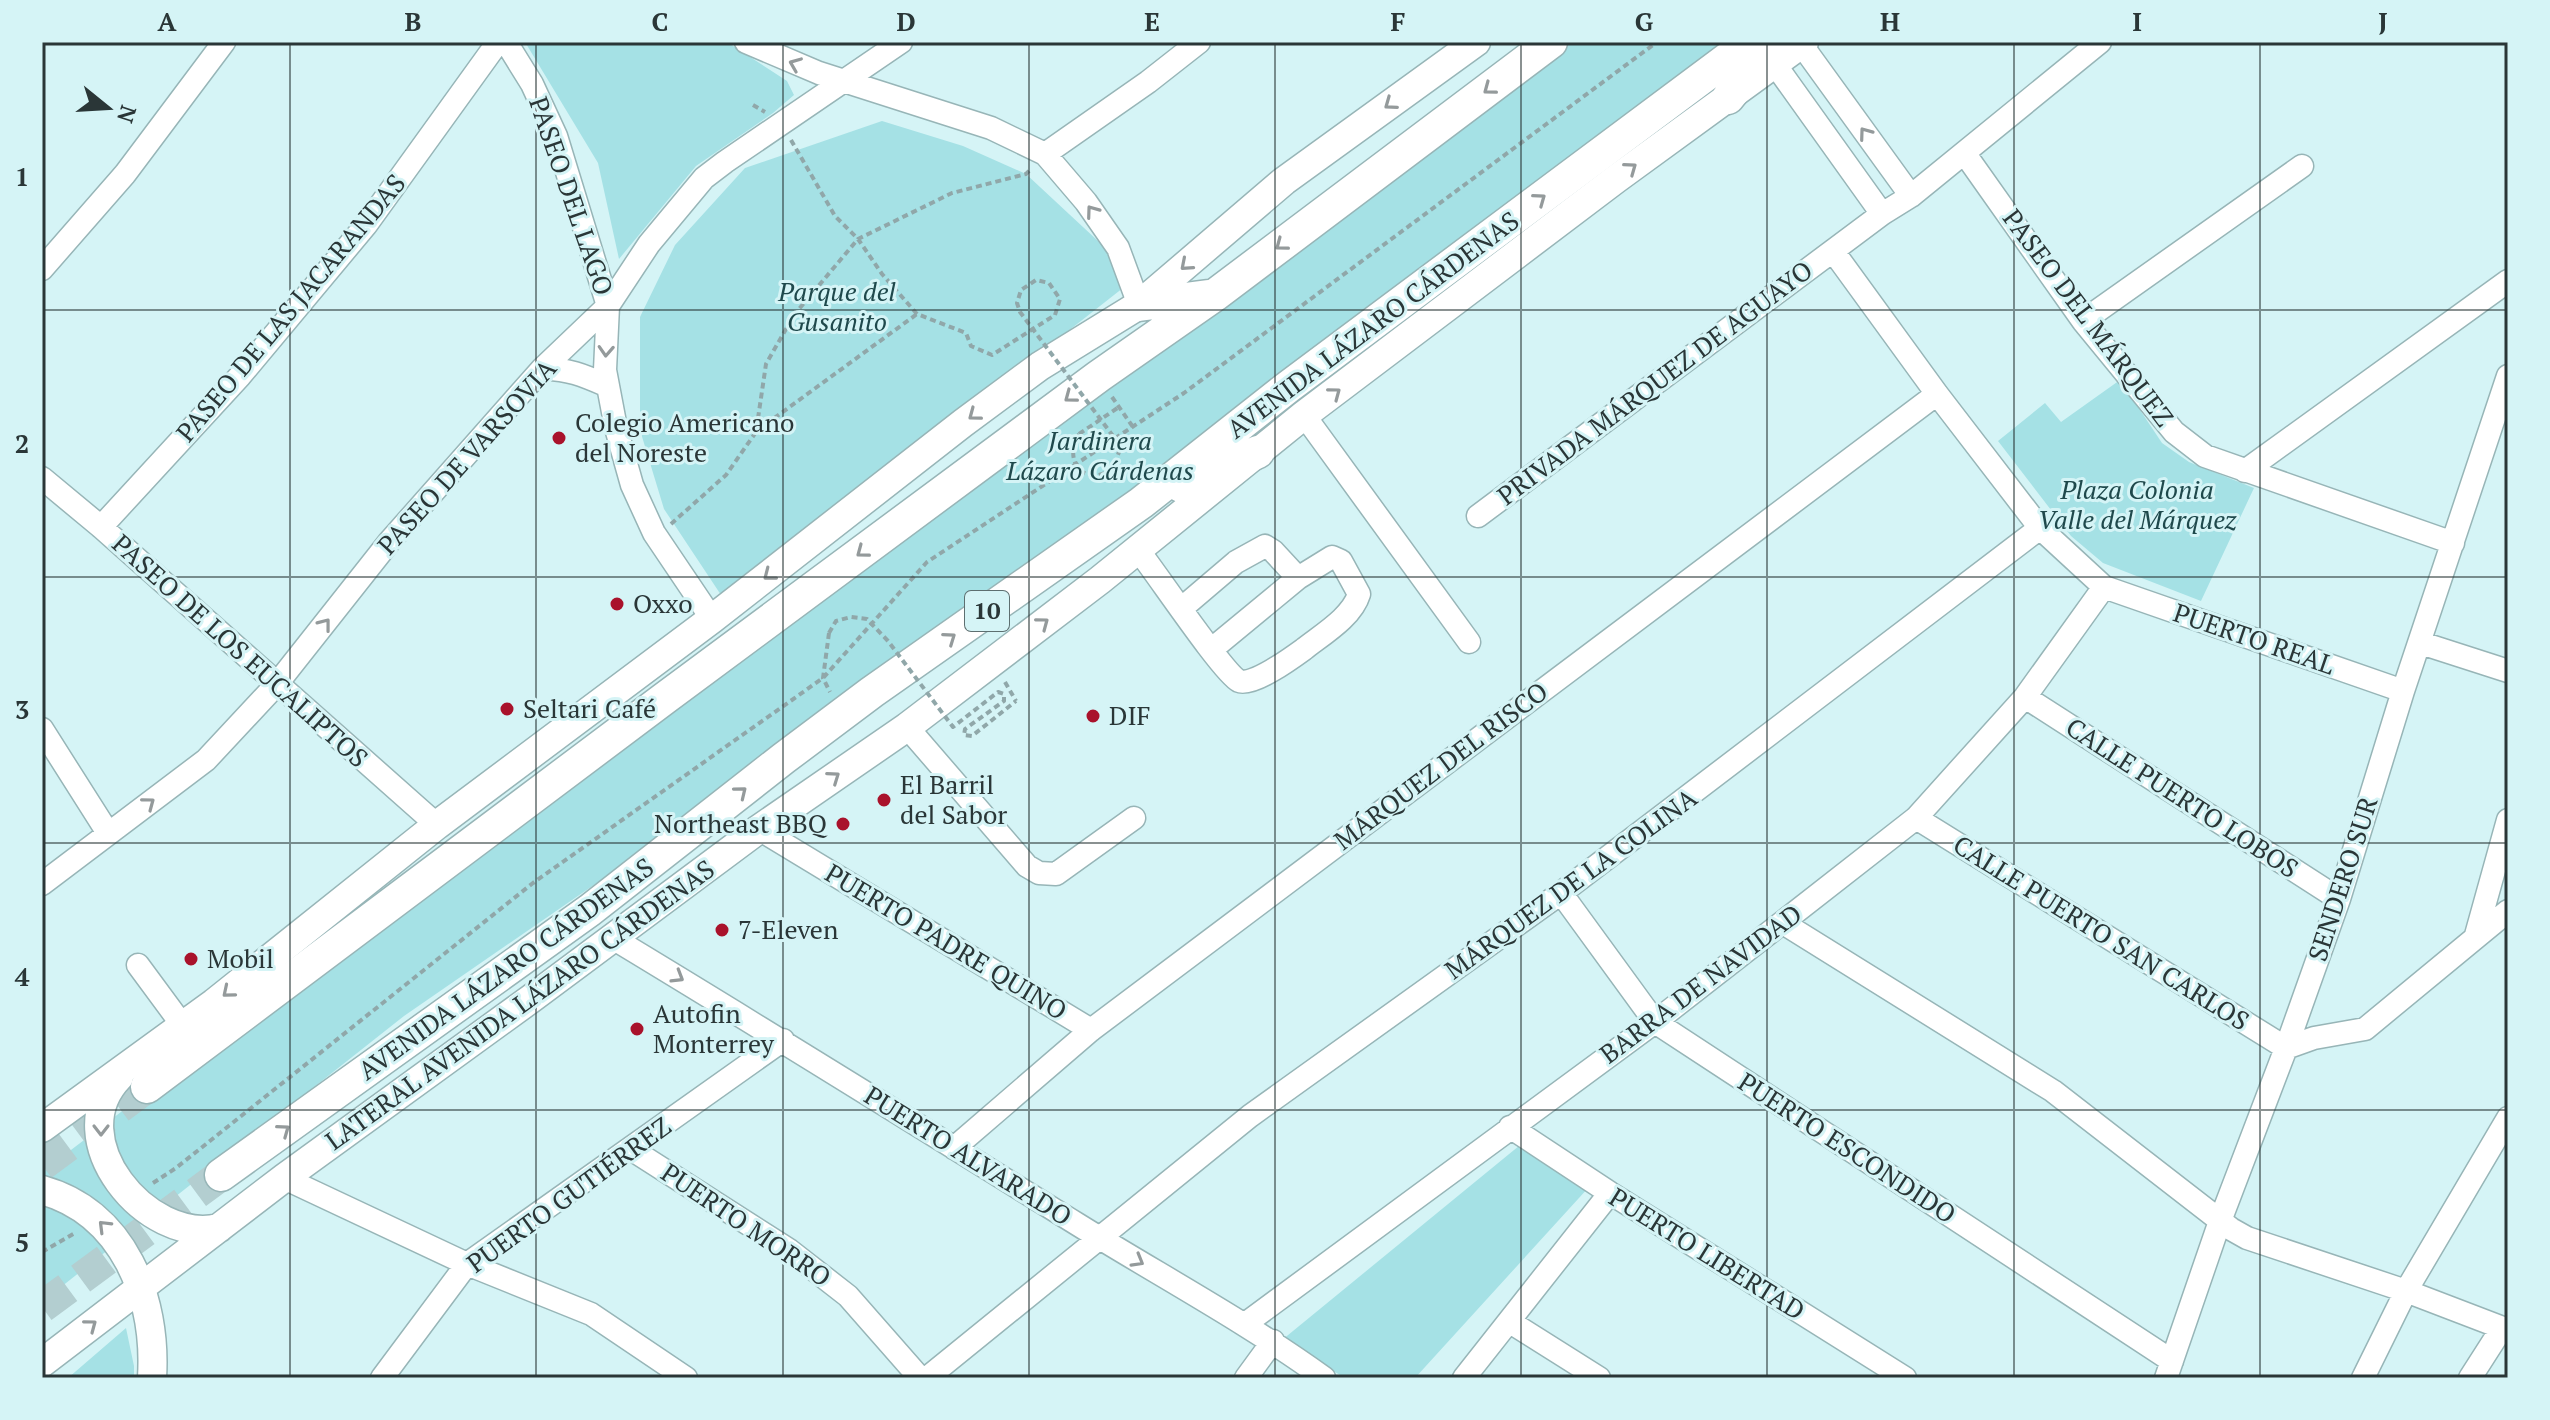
<svg xmlns="http://www.w3.org/2000/svg" width="2550" height="1420" viewBox="0 0 2550 1420" font-family="'PT Serif',serif">
<style>
.green{fill:#a5e1e5}
.lines{fill:none;stroke-linecap:round;stroke-linejoin:round}
.highway-tunnel{stroke:#b3ced0;stroke-width:32;stroke-dasharray:32 16;stroke-linecap:butt}
.minor-casing{stroke:#97b5b7;stroke-width:25}
.major-casing{stroke:#97b5b7;stroke-width:31}
.highway-casing{stroke:#97b5b7;stroke-width:35}
.path{stroke:#90a7a9;stroke-width:4;stroke-dasharray:6 4;stroke-linecap:butt}
.minor{stroke:#fff;stroke-width:22}
.major{stroke:#fff;stroke-width:28}
.highway{stroke:#fff;stroke-width:32}
.path-bridge{stroke:#90a7a9;stroke-width:4;stroke-dasharray:6 4;stroke-linecap:butt}
.oneway{stroke:#949a9b}
.grid{fill:none;stroke:#2a3637;stroke-width:2;stroke-opacity:0.55}
.poi-dot{fill:#a9122b;stroke:#d5f4f6;stroke-width:3}
.labels{text-anchor:middle;stroke-width:6;stroke-linejoin:round;paint-order:stroke}
.shield{fill:#d5f4f6;stroke:#5d6f70;stroke-width:2}
.shield-label{font-size:24px;font-weight:bold;fill:#2a3637}
.street-label{font-size:26px;fill:#2a3637;stroke:#d5f4f6}
.park-label{font-size:26px;font-style:italic;fill:#1f494c;stroke:#d5f4f6}
.poi-label{font-size:26px;fill:#2a3637;stroke:#d5f4f6;text-anchor:start}
.neatline{fill:none;stroke:#2a3637;stroke-width:3}
.grid-label{font-size:26px;text-anchor:middle;font-weight:bold;fill:#2a3637}
</style>
<rect width="100%" height="100%" fill="#d5f4f6"/>
<path class="green" d="M525,42H727L787,81L794,95L773,113L696,166L619,259L598,163Z
M1571,42H1754L727,793L404,1016L42,1302V1172L342,944Z
M882,121L963,146L1026,174L1112,254L1128,284L725,601L664,509L640,430V317L675,245L745,168Z
M2120,380L2162,443L2189,462L2254,488L2201,601L2103,563L2071,536L1998,441L2045,403L2061,422Z
M1525,1141L1589,1187L1415,1378H1345L1282,1340Z
M126,1328L134,1366V1378H68Z"/>
<g class="lines">
<path class="highway-tunnel" d="M42,1165L147,1087
M42,1307L221,1175"/>
<g class="minor-casing">
<path id="minor" d="M506,42L532,84L556,136L608,306L605,370L616,428L632,485L654,533L712,619
M746,42L819,73L991,128L1045,154L1086,202L1118,248L1139,305
M1801,44L1911,196
M1774,63L1882,214
M1045,154L1148,82L1199,42
M1965,154L2083,321L2174,432L2205,456L2453,543
M1833,251L1937,394L2040,528L2104,587L2403,691
M42,269L125,174L224,42
M2083,321L2302,166
M542,369C567,368 585,376 608,386
M1304,415L1469,642
M2245,471L2508,281
M42,478L101,527L437,825
M1478,516L1882,214L1911,196L2100,42
M101,527L240,376L366,225L498,42
M1138,550C1155,571 1223,673 1239,681C1252,687 1293,657 1304,649C1323,634 1352,617 1359,594L1341,561L1332,557L1298,578L1212,649
M1182,608L1236,562L1265,546L1273,551L1298,578
M2421,643L2508,671
M2025,697L2339,899
M907,727L1027,866L1039,873L1056,874L1134,818
M42,729L108,833
M1916,818L2286,1048L2314,1038L2365,1029L2508,911
M759,829L1091,1030
M42,884L206,760L276,685L389,542L542,369L608,306L649,244L704,178L725,162L901,42
M1561,893L1655,1022L2172,1361
M1783,923L2053,1091L2231,1229L2247,1238L2406,1291L2508,1330
M2476,935L2508,820
M611,937C767,1031 922,1128 1077,1224C1159,1275 1245,1321 1324,1378
M138,965L183,1026
M1510,1127L1610,1193L1905,1378
M954,1148L1091,1030L1937,394
M631,1149L789,1250L848,1296L920,1378
M284,1178L467,1264L591,1314L686,1378
M1510,1322L1599,1378
M1245,1324L1655,1022L1916,818L2025,697L2104,587
M382,1378L467,1264L783,1040
M927,1378L1250,1116L1561,893L2040,528
M1246,1378L1273,1341
M1464,1378L1610,1193
M2166,1378L2220,1221L2286,1048L2339,899L2403,691L2508,376
M2363,1378L2406,1291L2508,1118
M2470,1378L2502,1328"/>
</g>
<g class="major-casing">
<path id="major" d="M119,1077C59,1139 147,1245 219,1228
M42,1128L214,1003L437,825L712,619L963,423L1040,366L1139,305L1284,181L1476,42
M42,1190C124,1213 157,1298 152,1378
M42,1363L284,1178L532,998L759,829L907,727L1100,580L1304,415L1616,179L1804,42"/>
</g>
<g class="highway-casing">
<path id="highway" d="M1728,98L1773,42
M1139,305L1208,296
M1181,486L1258,452
M147,1087L665,698L1099,376L1215,295L1551,42
M221,1175L590,910L784,758L872,692L1141,503L1288,387L1750,42"/>
</g>
<path class="path" d="M753,105L765,112
M791,140L835,216L858,239L882,274L917,314L966,333L971,346L992,355L1055,315
M1112,397L1133,427
M758,430L917,314
M1079,434L1119,407
M671,524L726,475L756,432L766,364L794,315L858,239L952,193L1026,174L1031,169
M829,633L823,678L830,692
M1005,682L1016,701
M153,1183L176,1168L533,883L823,678L927,562L1184,393L1657,42
M42,1252L75,1233"/>
<use href="#minor" class="minor"/>
<use href="#major" class="major"/>
<use href="#highway" class="highway"/>
<path class="path-bridge" d="M1055,315L1060,299L1049,283L1036,280L1021,290L1017,303L1020,312L1116,440L1119,452L1113,468C1085,489 1062,461 1079,434
M829,633L836,621L851,617L867,619L888,641L953,727L998,692L1004,694V701L965,729L964,735L972,736L1016,701"/>
</g>
<defs><path id="oneway-chevron" d="M-2-3.5L2.5 0L-2 3.5" fill="none" stroke-width="1.6" stroke-linecap="round" stroke-linejoin="round" transform="scale(2)"/></defs>
<g class="oneway">
<use href="#oneway-chevron" transform="translate(795 64) rotate(-158)"/>
<use href="#oneway-chevron" transform="translate(1489 89) rotate(143)"/>
<use href="#oneway-chevron" transform="translate(1390 104) rotate(144)"/>
<use href="#oneway-chevron" transform="translate(1865 133) rotate(-126)"/>
<use href="#oneway-chevron" transform="translate(1631 168) rotate(-36)"/>
<use href="#oneway-chevron" transform="translate(1540 199) rotate(-36)"/>
<use href="#oneway-chevron" transform="translate(1092 211) rotate(-126)"/>
<use href="#oneway-chevron" transform="translate(1281 245) rotate(143)"/>
<use href="#oneway-chevron" transform="translate(1186 265) rotate(139)"/>
<use href="#oneway-chevron" transform="translate(606 351) rotate(93)"/>
<use href="#oneway-chevron" transform="translate(1335 393) rotate(-37)"/>
<use href="#oneway-chevron" transform="translate(1070 397) rotate(143)"/>
<use href="#oneway-chevron" transform="translate(974 415) rotate(143)"/>
<use href="#oneway-chevron" transform="translate(862 552) rotate(143)"/>
<use href="#oneway-chevron" transform="translate(769 575) rotate(142)"/>
<use href="#oneway-chevron" transform="translate(1043 623) rotate(-37)"/>
<use href="#oneway-chevron" transform="translate(325 624) rotate(-52)"/>
<use href="#oneway-chevron" transform="translate(950 638) rotate(-35)"/>
<use href="#oneway-chevron" transform="translate(834 777) rotate(-35)"/>
<use href="#oneway-chevron" transform="translate(741 792) rotate(-39)"/>
<use href="#oneway-chevron" transform="translate(149 803) rotate(-37)"/>
<use href="#oneway-chevron" transform="translate(678 977) rotate(31)"/>
<use href="#oneway-chevron" transform="translate(228 992) rotate(140)"/>
<use href="#oneway-chevron" transform="translate(101 1130) rotate(90)"/>
<use href="#oneway-chevron" transform="translate(284 1130) rotate(-36)"/>
<use href="#oneway-chevron" transform="translate(104 1226) rotate(-135)"/>
<use href="#oneway-chevron" transform="translate(1138 1261) rotate(30)"/>
<use href="#oneway-chevron" transform="translate(91 1325) rotate(-37)"/>
</g>
<path class="grid" d="M290,42V1378M536,42V1378M783,42V1378M1029,42V1378M1275,42V1378M1521,42V1378M1767,42V1378M2014,42V1378M2260,42V1378M42,310H2508M42,577H2508M42,843H2508M42,1110H2508"/>
<g class="poi-dot">
<circle cx="559" cy="438" r="8"/>
<circle cx="617" cy="604" r="8"/>
<circle cx="507" cy="709" r="8"/>
<circle cx="1093" cy="716" r="8"/>
<circle cx="884" cy="800" r="8"/>
<circle cx="843" cy="824" r="8"/>
<circle cx="722" cy="930" r="8"/>
<circle cx="191" cy="959" r="8"/>
<circle cx="637" cy="1029" r="8"/>
</g>
<g class="labels">
<rect class="shield" x="965" y="591" width="44" height="40" rx="6"/>
<g class="shield-label">
<text x="987" y="619">10</text>
</g>
<g class="street-label">
<text transform="translate(571 196) rotate(71)" y="9">PASEO DEL LAGO</text>
<text transform="translate(291 308) rotate(-50)" y="9">PASEO DE LAS JACARANDAS</text>
<text transform="translate(2088 318) rotate(53)" y="9">PASEO DEL MÁRQUEZ</text>
<text transform="translate(1373 325) rotate(-37)" y="9">AVENIDA LÁZARO CÁRDENAS</text>
<text transform="translate(1655 383) rotate(-37)" y="9">PRIVADA MÁRQUEZ DE AGUAYO</text>
<text transform="translate(467 457) rotate(-48)" y="9">PASEO DE VARSOVIA</text>
<text transform="translate(2254 639) rotate(19)" y="9">PUERTO REAL</text>
<text transform="translate(240 651) rotate(42)" y="9">PASEO DE LOS EUCALIPTOS</text>
<text transform="translate(1441 766) rotate(-37)" y="9">MÁRQUEZ DEL RISCO</text>
<text transform="translate(2182 798) rotate(33)" y="9">CALLE PUERTO LOBOS</text>
<text transform="translate(2343 879) rotate(-72)" y="9">SENDERO SUR</text>
<text transform="translate(1571 884) rotate(-36)" y="9">MÁRQUEZ DE LA COLINA</text>
<text transform="translate(2101 933) rotate(32)" y="9">CALLE PUERTO SAN CARLOS</text>
<text transform="translate(946 942) rotate(31)" y="9">PUERTO PADRE QUINO</text>
<text transform="translate(506 969) rotate(-36)" y="9">AVENIDA LÁZARO CÁRDENAS</text>
<text transform="translate(1701 984) rotate(-37)" y="9">BARRA DE NAVIDAD</text>
<text transform="translate(520 1005) rotate(-36)" y="9">LATERAL AVENIDA LÁZARO CÁRDENAS</text>
<text transform="translate(1847 1148) rotate(33)" y="9">PUERTO ESCONDIDO</text>
<text transform="translate(968 1156) rotate(32)" y="9">PUERTO ALVARADO</text>
<text transform="translate(569 1195) rotate(-36)" y="9">PUERTO GUTIÉRREZ</text>
<text transform="translate(746 1225) rotate(34)" y="9">PUERTO MORRO</text>
<text transform="translate(1707 1254) rotate(32)" y="9">PUERTO LIBERTAD</text>
</g>
<g class="park-label">
<text x="837" y="301">Parque del<tspan x="837" dy="30">Gusanito</tspan></text>
<text x="1100" y="450">Jardinera<tspan x="1100" dy="30">Lázaro Cárdenas</tspan></text>
<text x="2137" y="499">Plaza Colonia<tspan x="2137" dy="30">Valle del Márquez</tspan></text>
</g>
<g class="poi-label">
<text x="575" y="432">Colegio Americano<tspan x="575" dy="30">del Noreste</tspan></text>
<text x="633" y="613">Oxxo</text>
<text x="523" y="718">Seltari Café</text>
<text x="1109" y="725">DIF</text>
<text x="900" y="794">El Barril<tspan x="900" dy="30">del Sabor</tspan></text>
<text x="827" y="833" text-anchor="end">Northeast BBQ</text>
<text x="738" y="939">7-Eleven</text>
<text x="207" y="968">Mobil</text>
<text x="653" y="1023">Autofin<tspan x="653" dy="30">Monterrey</tspan></text>
</g>
</g>
<rect width="2550" height="1420" fill="none" stroke="#d5f4f6" stroke-width="88"/>
<g transform="translate(108 108) rotate(108)" stroke="#d5f4f6" stroke-width="6" paint-order="stroke">
<path d="M0-6L14 30L0 20L-14 30Z" fill="#2a3637"/>
<text y="-12" font-size="22" font-weight="bold" text-anchor="middle" fill="#2a3637">N</text>
</g>
<rect x="44" y="44" width="2462" height="1332" class="neatline"/>
<g class="grid-label">
<text x="167" y="31">A</text>
<text x="413" y="31">B</text>
<text x="660" y="31">C</text>
<text x="906" y="31">D</text>
<text x="1152" y="31">E</text>
<text x="1398" y="31">F</text>
<text x="1644" y="31">G</text>
<text x="1890" y="31">H</text>
<text x="2137" y="31">I</text>
<text x="2383" y="31">J</text>
<text x="22" y="186">1</text>
<text x="22" y="453">2</text>
<text x="22" y="719">3</text>
<text x="22" y="986">4</text>
<text x="22" y="1252">5</text>
</g>
</svg>
